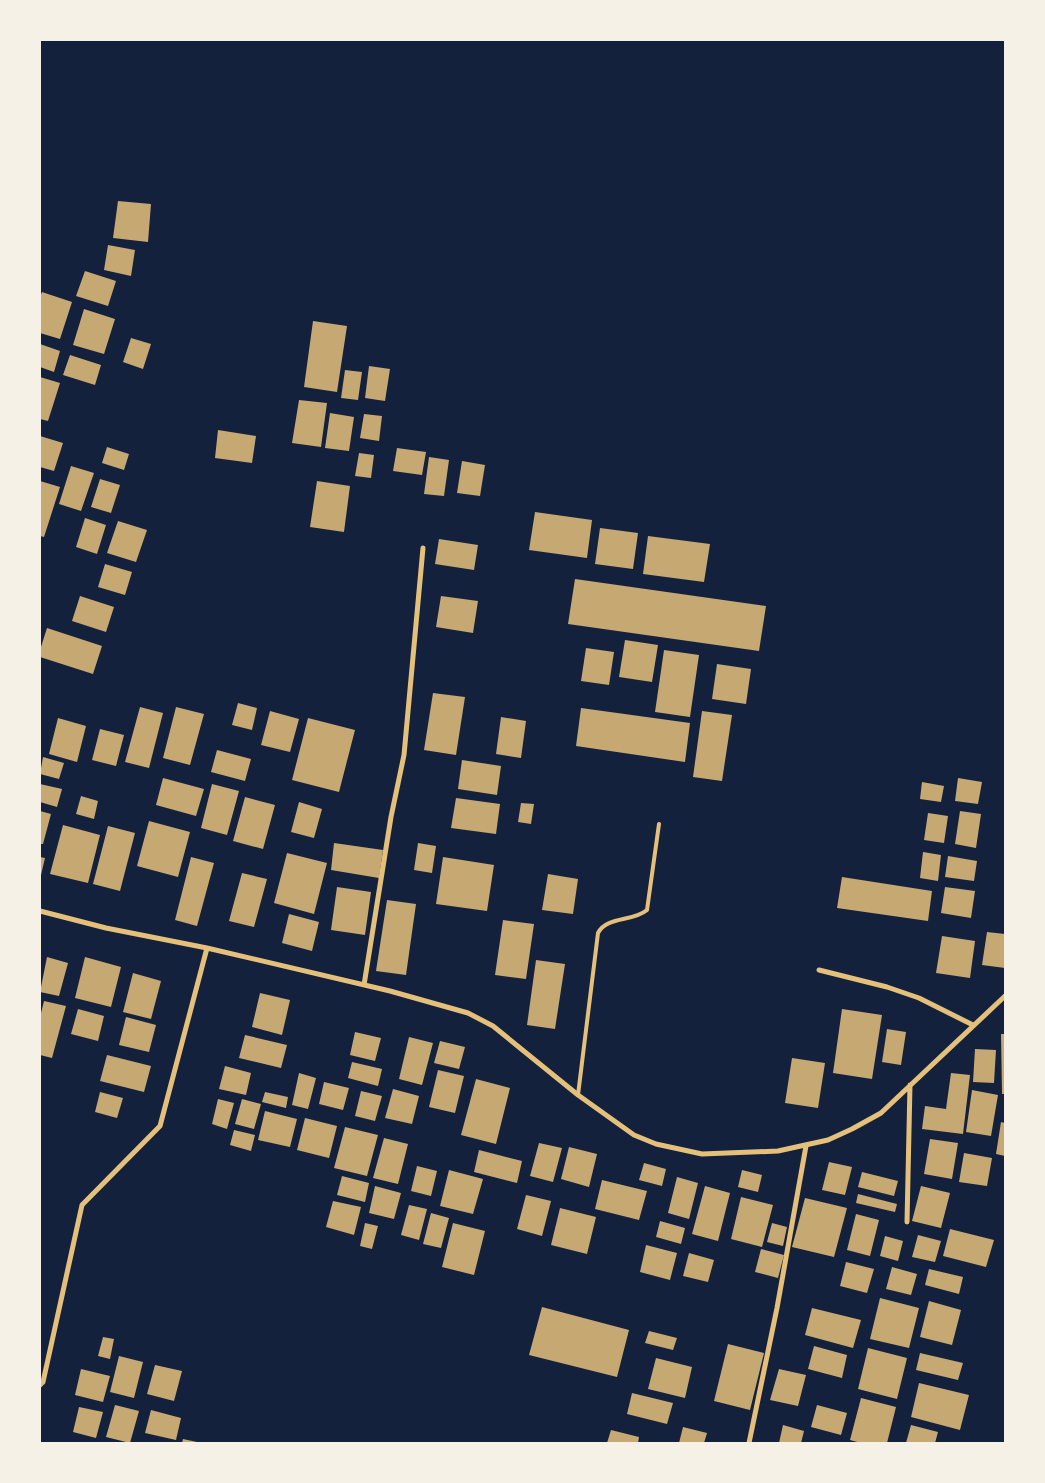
<svg xmlns="http://www.w3.org/2000/svg" width="1045" height="1483" viewBox="0 0 1045 1483" font-family="Ubuntu,sans-serif">
<style>
.building{fill:#c6a872}
.lines{fill:none;stroke-linecap:round;stroke-linejoin:round}
.service{stroke:#e5c07b;stroke-width:4}
.minor{stroke:#e5c07b;stroke-width:5}
</style>
<rect width="100%" height="100%" fill="#14213d"/>
<path class="building" d="M118,201L151,204L148,242L113,238Z
M108,245L135,250L131,276L104,270Z
M85,271L116,281L108,306L76,296Z
M42,292L72,302L60,339L40,333V297Z
M84,309L115,319L104,354L73,345Z
M313,321L347,326L337,392L304,387Z
M131,338L151,344L143,369L123,362Z
M40,344L60,351L54,372L40,367Z
M70,355L101,365L95,385L63,375Z
M369,366L390,369L385,401L365,398Z
M345,370L362,372L358,400L341,398Z
M40,377L60,383L48,421L40,419Z
M299,400L327,403L321,447L292,443Z
M330,413L354,417L349,451L325,448Z
M364,414L382,416L379,441L360,438Z
M218,430L256,436L252,463L215,458Z
M40,436L63,443L54,471L40,467Z
M107,447L129,454L124,470L102,463Z
M397,448L426,452L422,475L393,471Z
M359,453L374,455L371,478L355,476Z
M429,457L449,460L444,496L424,494Z
M462,461L485,465L480,496L457,493Z
M71,466L94,473L81,511L59,504Z
M100,479L120,485L111,513L91,507Z
M40,481L60,487L44,537L40,536Z
M317,481L350,486L344,532L310,527Z
M535,512L592,520L587,558L529,550Z
M85,518L106,525L97,554L76,547Z
M118,521L147,530L136,562L107,553Z
M600,528L638,533L633,569L595,564Z
M648,536L710,544L704,582L643,574Z
M439,539L478,545L474,570L435,564Z
M105,564L132,572L125,595L98,587Z
M575,579L766,606L759,651L568,624Z
M80,596L114,607L106,632L72,621Z
M441,596L478,601L473,633L436,627Z
M47,628L102,646L93,674L40,657V650Z
M625,640L658,645L652,682L619,677Z
M586,648L614,652L609,685L581,681Z
M664,650L699,655L690,717L655,712Z
M717,664L751,669L746,704L712,699Z
M433,693L465,697L456,755L424,750Z
M238,703L257,708L252,730L232,725Z
M140,707L163,713L149,768L125,762Z
M176,707L204,714L190,765L163,758Z
M581,708L690,723L685,762L576,746Z
M270,711L299,719L290,752L261,745Z
M702,711L732,715L722,781L693,777Z
M501,717L526,721L521,758L496,754Z
M58,718L86,726L77,762L49,754Z
M308,718L355,730L339,792L292,780Z
M100,729L124,735L116,766L92,760Z
M217,750L251,759L245,781L211,772Z
M43,757L64,763L59,779L40,774Z
M462,760L501,766L497,795L458,789Z
M163,778L204,789L196,816L156,805Z
M958,778L982,782L978,804L955,801Z
M922,782L944,786L941,802L920,799Z
M40,784L62,789L57,807L40,802Z
M212,784L239,791L227,835L201,828Z
M81,796L98,801L94,819L76,814Z
M245,797L275,805L263,849L233,841Z
M456,798L500,804L496,834L451,828Z
M299,802L322,809L314,838L291,832Z
M521,803L534,804L531,824L518,822Z
M40,811L51,814L43,844H40Z
M960,811L981,814L976,848L955,844Z
M928,813L948,816L944,843L924,840Z
M149,821L190,832L178,877L137,866Z
M63,825L100,835L88,883L50,874Z
M108,826L135,833L120,891L93,884Z
M334,843L383,850L379,878L331,870Z
M418,843L436,846L432,873L414,870Z
M923,852L941,855L938,881L920,878Z
M287,853L327,863L314,914L274,903Z
M948,856L977,861L974,881L945,877Z
M40,857L45,858L41,875H40Z
M191,857L214,863L197,926L175,920Z
M443,857L494,865L487,911L436,904Z
M242,873L267,879L254,927L229,921Z
M548,874L578,879L573,914L542,910Z
M842,877L932,891L928,921L837,908Z
M337,887L371,892L365,935L331,930Z
M945,887L975,891L971,918L941,913Z
M387,900L416,904L406,975L376,971Z
M289,914L319,922L312,951L282,943Z
M503,920L534,924L526,979L495,975Z
M987,932L1005,934V968L982,965Z
M942,936L975,941L970,978L936,973Z
M47,957L68,963L59,996L40,992Z
M85,957L121,967L111,1007L75,998Z
M536,960L565,964L555,1029L527,1025Z
M133,973L161,981L151,1019L123,1012Z
M260,993L290,1000L282,1035L252,1027Z
M44,1001L66,1006L52,1058L40,1055V1017Z
M78,1009L104,1016L98,1041L71,1034Z
M842,1009L882,1015L872,1079L833,1073Z
M126,1017L156,1025L149,1052L119,1045Z
M887,1029L906,1032L901,1065L882,1062Z
M355,1032L381,1038L375,1061L350,1055Z
M1001,1034H1005V1094H1002Z
M245,1035L287,1045L281,1068L239,1058Z
M409,1037L433,1043L422,1085L399,1079Z
M440,1041L465,1047L459,1069L434,1063Z
M975,1049L996,1050L994,1083L973,1082Z
M107,1055L151,1066L144,1092L100,1081Z
M792,1058L825,1063L818,1108L785,1103Z
M352,1062L382,1069L378,1086L348,1078Z
M225,1066L251,1073L246,1095L219,1089Z
M438,1070L464,1076L455,1113L429,1107Z
M299,1073L316,1078L308,1109L292,1105Z
M951,1073L970,1075L963,1134L922,1129L925,1106L946,1109Z
M476,1079L510,1088L496,1144L461,1135Z
M324,1082L349,1088L343,1110L319,1104Z
M393,1089L419,1096L412,1124L385,1118Z
M972,1090L998,1095L991,1136L966,1132Z
M361,1091L382,1096L375,1121L355,1116Z
M100,1092L123,1098L117,1118L95,1112Z
M265,1092L288,1097L286,1108L262,1102Z
M218,1099L234,1103L227,1129L212,1124Z
M242,1099L261,1104L254,1129L235,1124Z
M265,1111L297,1119L290,1147L258,1140Z
M305,1118L337,1126L329,1158L297,1150Z
M1001,1122L1005,1123V1156L996,1154Z
M345,1127L378,1135L367,1176L334,1168Z
M234,1130L255,1135L251,1151L230,1145Z
M384,1138L408,1144L398,1184L373,1178Z
M930,1139L958,1143L952,1179L924,1174Z
M539,1143L562,1148L553,1182L530,1176Z
M569,1147L597,1154L589,1187L561,1179Z
M479,1150L522,1161L517,1183L474,1172Z
M964,1153L992,1158L987,1186L959,1182Z
M829,1162L852,1167L845,1195L822,1190Z
M644,1163L666,1169L662,1186L639,1180Z
M417,1166L437,1171L431,1196L411,1191Z
M449,1170L483,1179L473,1214L440,1206Z
M742,1170L762,1175L758,1192L738,1187Z
M862,1172L898,1181L894,1196L858,1187Z
M342,1176L369,1183L365,1202L337,1195Z
M677,1177L698,1183L689,1219L668,1213Z
M602,1180L647,1191L639,1220L595,1209Z
M375,1186L401,1193L394,1219L369,1213Z
M705,1186L730,1193L718,1241L692,1234Z
M921,1186L950,1193L941,1228L912,1221Z
M858,1194L897,1204L895,1212L856,1203Z
M526,1195L551,1201L542,1236L517,1229Z
M741,1197L773,1205L762,1247L731,1239Z
M805,1198L847,1208L834,1257L792,1247Z
M333,1201L361,1207L354,1235L326,1227Z
M409,1205L427,1209L419,1240L401,1235Z
M560,1208L596,1217L587,1254L551,1245Z
M431,1213L449,1218L441,1248L423,1244Z
M856,1214L879,1220L870,1256L847,1250Z
M660,1221L685,1228L681,1244L656,1237Z
M365,1223L378,1226L372,1249L360,1246Z
M453,1223L485,1231L474,1275L442,1267Z
M772,1223L787,1227L783,1246L767,1242Z
M950,1229L994,1240L986,1267L943,1256Z
M918,1235L941,1241L935,1262L912,1257Z
M885,1236L903,1241L898,1261L880,1256Z
M646,1245L677,1253L670,1280L640,1272Z
M761,1249L784,1255L778,1278L755,1272Z
M689,1253L714,1260L708,1282L683,1276Z
M846,1262L874,1269L867,1293L840,1286Z
M892,1267L917,1274L911,1295L886,1289Z
M929,1269L963,1277L959,1294L925,1285Z
M880,1298L919,1308L909,1348L870,1339Z
M929,1301L961,1310L952,1345L920,1337Z
M542,1307L629,1330L617,1377L529,1355Z
M812,1308L861,1320L853,1348L805,1335Z
M649,1331L677,1338L673,1350L645,1343Z
M103,1337L114,1339L110,1359L98,1356Z
M728,1344L764,1353L750,1410L714,1401Z
M814,1346L847,1355L842,1378L808,1369Z
M868,1348L907,1358L897,1399L858,1389Z
M920,1353L963,1363L958,1380L916,1370Z
M119,1356L143,1362L134,1398L110,1392Z
M656,1358L692,1367L685,1398L648,1389Z
M155,1365L182,1371L174,1401L147,1394Z
M81,1369L110,1376L103,1402L75,1395Z
M779,1369L806,1375L798,1406L770,1400Z
M919,1383L969,1395L960,1430L911,1417Z
M632,1393L673,1403L667,1424L627,1414Z
M861,1398L896,1407L887,1443H861L850,1440Z
M115,1405L139,1411L130,1443L106,1437Z
M817,1405L847,1413L841,1435L811,1427Z
M79,1407L103,1412L96,1438L73,1432Z
M151,1410L181,1418L176,1440L145,1433Z
M783,1425L804,1431L801,1443H779Z
M911,1425L938,1432L935,1443H906Z
M683,1427L707,1433L704,1443H679Z
M611,1430L639,1437L638,1443H607Z
M183,1439L197,1442V1443H182Z"/>
<g class="lines">
<path class="service" d="M578,1095L598,933C607,916 633,922 647,910L659,824"/>
<path class="minor" d="M40,911L106,928L207,948L390,991L468,1013L493,1026L578,1095L634,1135L656,1144L702,1154L778,1151L828,1140L852,1129L881,1113L1005,996
M819,970L887,987L919,998L973,1025
M364,985L391,817L404,755L423,548
M907,1222L910,1085
M40,1385L43,1382L82,1205L160,1126L207,948
M749,1443L777,1308L806,1146"/>
</g>
<rect width="1045" height="1483" fill="none" stroke="#f6f1e7" stroke-width="82"/>
</svg>
